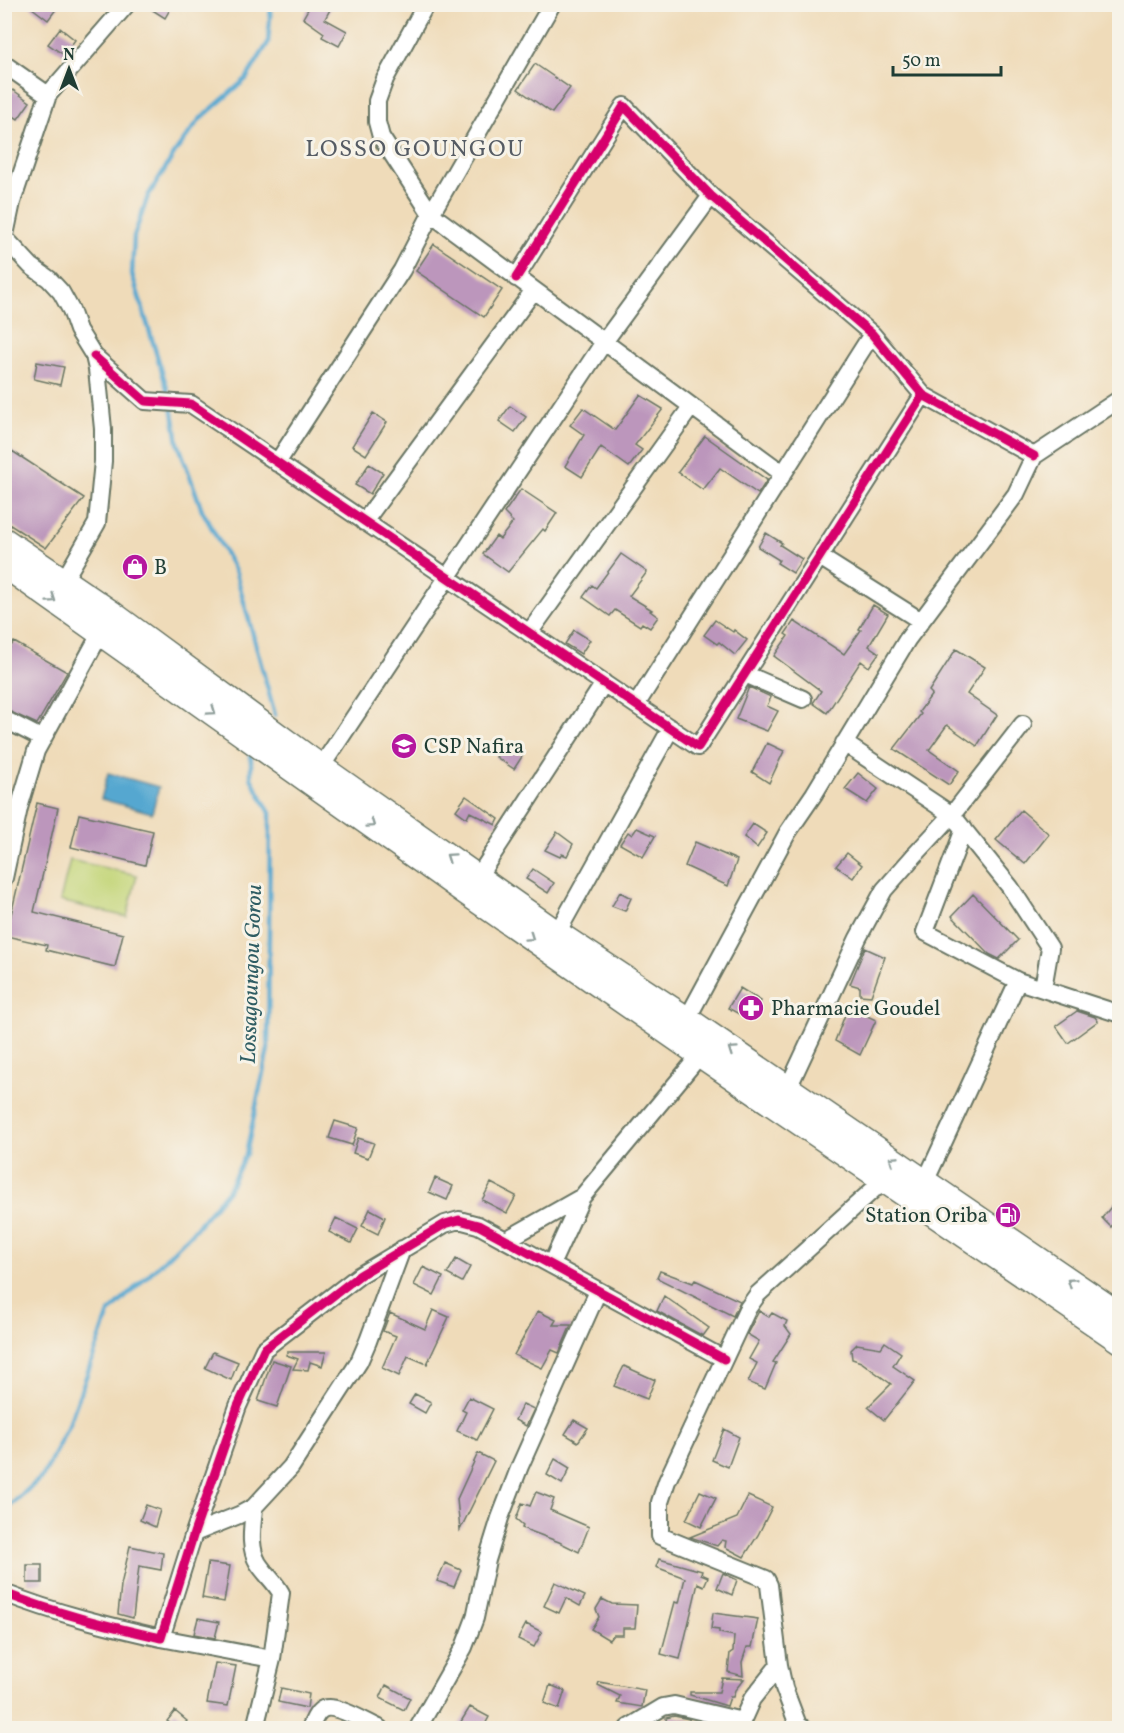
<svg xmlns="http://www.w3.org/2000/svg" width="1124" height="1733" viewBox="0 0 1124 1733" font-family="Vollkorn,serif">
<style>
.green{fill:#c3d578;stroke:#718956;stroke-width:1.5}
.water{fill:#55a7d0;stroke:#3a7282;stroke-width:1.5}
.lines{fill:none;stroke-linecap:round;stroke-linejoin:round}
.stream{stroke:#55a7d0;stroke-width:4.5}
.building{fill:#bc96bc}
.minor-casing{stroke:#687463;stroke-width:20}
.secondary-casing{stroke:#687463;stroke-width:27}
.minor{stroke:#fff;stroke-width:16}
.secondary{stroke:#fff;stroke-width:24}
.cycleway-casing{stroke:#f7f3e8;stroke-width:13}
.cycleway{stroke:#d6006c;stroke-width:9}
.oneway{stroke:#8f9e9a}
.labels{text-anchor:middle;stroke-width:6;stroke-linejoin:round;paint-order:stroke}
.poi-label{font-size:21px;fill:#1f3d34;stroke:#f7f3e8;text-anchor:start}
.water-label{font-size:22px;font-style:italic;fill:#2f5d63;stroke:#f7f3e8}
.quarter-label{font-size:24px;letter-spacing:1.5px;fill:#565c64;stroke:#f7f3e8}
</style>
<rect width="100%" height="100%" fill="#f7f3e8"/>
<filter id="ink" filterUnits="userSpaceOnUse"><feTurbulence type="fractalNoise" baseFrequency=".0167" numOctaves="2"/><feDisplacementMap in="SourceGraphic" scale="12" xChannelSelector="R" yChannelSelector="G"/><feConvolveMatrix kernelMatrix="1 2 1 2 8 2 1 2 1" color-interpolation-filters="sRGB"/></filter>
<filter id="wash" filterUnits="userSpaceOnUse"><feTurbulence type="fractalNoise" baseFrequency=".008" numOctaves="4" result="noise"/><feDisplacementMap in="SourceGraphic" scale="24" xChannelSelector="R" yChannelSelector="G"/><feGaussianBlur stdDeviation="1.35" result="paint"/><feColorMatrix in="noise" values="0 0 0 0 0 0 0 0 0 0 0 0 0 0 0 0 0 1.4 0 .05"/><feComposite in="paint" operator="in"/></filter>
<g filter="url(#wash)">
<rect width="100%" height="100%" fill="#efdbb9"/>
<path class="green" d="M70,860L137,875L127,917L60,901Z"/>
<path class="water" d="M108,773L159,787L152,813L101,799Z"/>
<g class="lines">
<path class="stream" d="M170,398L132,274L134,236L148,196L176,151L199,120L246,79L268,43L271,4
M172,406L178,443L202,510L236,573L275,715
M4,1511L43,1476L69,1424L109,1313L191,1234L228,1190L246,1154L268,1049L270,813L251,778V754"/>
</g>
<g id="blocks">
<path class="building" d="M27,4H60L48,20Z
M143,4H173L165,18Z
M311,4H333L325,19L347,31L339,46L322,37L324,33L303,18Z
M60,28L75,40L64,55L48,44Z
M535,64L570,88L552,113L518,89Z
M13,90L30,102L18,119L4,110V103Z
M434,244L502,290L484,317L416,271Z
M37,362L64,367L60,385L34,379Z
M640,395L663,409L635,445L642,450L629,467L601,447L582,477L565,466L584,435L570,425L583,408L615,430Z
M510,406L526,417L515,432L499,421Z
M373,413L387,422L366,455L352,446Z
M705,436L767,480L758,494L720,468L703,490L678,472Z
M12,451L84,498L46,548L4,521V463Z
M369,464L383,473L370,494L355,485Z
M521,489L557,513L545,531L543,529L508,572L483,554L496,536L500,539L513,522L504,513Z
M766,533L782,543L780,545L802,559L793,573L777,563L779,560L758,547Z
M621,554L647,572L629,596L652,610L650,611L658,617L650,628L642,623L640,626L615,610L610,616L583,597L592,585L596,588Z
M873,605L888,614L869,646L879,653L869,667L861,661L827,713L813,703L821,691L774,656L788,636L785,634L794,621L844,654L861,630L859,629Z
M715,620L733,632L734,630L747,640L735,655L719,642L717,644L704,635Z
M574,630L590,640L581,654L565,644Z
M14,642L67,672L37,724L4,709V655Z
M956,649L985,667L967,694L997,715L977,746L947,725L929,750L959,771L949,785L894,749L921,714L919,712L932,694L929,691Z
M749,687L771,697L767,706L778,711L767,731L736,719Z
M505,743L523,755L514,769L496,757Z
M767,743L784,751L769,783L752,772Z
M858,773L878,789L867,803L845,789Z
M466,796L499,819L496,825L470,812L467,818L456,810Z
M37,803L58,808L34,912L123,934L115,967L46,950L47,945L6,936Z
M1021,810L1049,834L1025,864L996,840Z
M79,814L153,831L145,865L71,847Z
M753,824L767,833L757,848L744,837Z
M637,828L655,836L643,857L620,844L628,832L632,835Z
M557,832L573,844L567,856L562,854L560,857L545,850Z
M695,842L737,860L728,886L685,866Z
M847,853L862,865L853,878L836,866Z
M533,869L554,883L548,893L526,879Z
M620,892L631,898L625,911L612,906Z
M973,894L1018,940L999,959L989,954L952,916Z
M865,948L885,957L871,996L860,995V987L850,984Z
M740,988L761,1001L750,1020L728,1008Z
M848,1007L876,1020L860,1055L835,1041Z
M1077,1011L1095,1017L1098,1021L1068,1043L1056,1026Z
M335,1121L358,1128L352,1145L329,1138Z
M358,1138L374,1143L368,1158L353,1153Z
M435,1178L453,1186L447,1200L429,1192Z
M491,1183L516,1196L507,1213L482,1200Z
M1119,1197V1216L1111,1227L1102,1218Z
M370,1209L385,1217L378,1234L362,1226Z
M336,1218L358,1229L351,1243L329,1232Z
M456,1259L470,1267L462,1282L447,1274Z
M423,1267L443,1277L434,1295L414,1285Z
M660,1271L693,1283L695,1280L740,1301L733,1316L657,1278Z
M664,1296L709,1328L703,1336L657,1311Z
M433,1310L449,1317L427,1364L408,1356L399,1376L382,1368L396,1336L383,1331L390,1313L425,1329Z
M538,1311L556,1320L553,1325H571L559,1353L552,1350L542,1368L514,1355Z
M759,1311L769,1317L772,1313L787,1321L785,1326L791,1334L773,1362L776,1363L765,1389L748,1382L757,1363L749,1359L759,1341L747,1334Z
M885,1342L901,1353L893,1366L915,1381L884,1420L868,1407L891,1384L861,1362L852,1359L851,1350L857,1344L881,1348Z
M213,1352L238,1362L231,1380L205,1368Z
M287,1352H326L322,1366L310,1362L308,1370L293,1369L298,1359L286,1355Z
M272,1360L291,1366L277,1407L258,1401Z
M624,1366L655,1380L647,1399L614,1386Z
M415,1394L431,1402L425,1413L409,1404Z
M469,1397L493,1409L477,1440L457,1431L466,1412L462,1410Z
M523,1404L534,1409L526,1426L515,1420Z
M574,1420L588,1428L578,1442L565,1434Z
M724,1429L739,1437L728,1467L712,1460Z
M478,1453L494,1461L460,1530L457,1499Z
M555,1459L570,1468L562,1484L547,1475Z
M700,1491L716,1498L701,1527L686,1520Z
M536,1492L554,1499L550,1510L589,1527L579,1552L559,1542L522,1528L523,1525L516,1519L522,1503L530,1506Z
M748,1496L772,1507L758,1535L744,1557L725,1547L726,1541L722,1540L717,1546L690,1537L737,1518Z
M146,1505L160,1510L155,1527L140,1520Z
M130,1546L163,1553L161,1570L139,1566L133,1618L118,1614L121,1585Z
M659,1559L702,1571L701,1574L708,1577L704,1586L698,1583L680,1659L661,1654L675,1602L679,1603L685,1578L656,1567Z
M208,1563L230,1566L224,1602L202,1598Z
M445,1563L461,1570L454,1587L437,1581Z
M27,1565H42V1583H27Z
M723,1573L737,1580L732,1595L717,1588Z
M555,1582L585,1596L580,1606L566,1598L559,1613L544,1606Z
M602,1599L612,1604L637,1605L635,1628H623V1635H613L609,1640L591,1629L599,1617L596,1609Z
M713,1613L758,1619L752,1647H747L742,1662L743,1676L728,1672L730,1653L733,1651L734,1636L719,1633V1630L711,1629Z
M198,1618L219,1622L215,1638L194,1634Z
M526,1624L542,1632L534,1647L518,1639Z
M215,1663L236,1666L228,1706L207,1703Z
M722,1678L744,1679L735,1690L733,1697H730L727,1706L690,1695V1692H719Z
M599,1682L645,1690L642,1707L617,1703L620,1696L598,1685Z
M386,1685L410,1698L404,1710L380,1698Z
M550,1685L565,1691L559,1709L544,1703Z
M281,1688L309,1694L307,1708L278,1702Z
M470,1707L489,1717L483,1728H457Z
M175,1711L187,1721L181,1728H176L167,1721Z
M674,1716L689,1719L690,1728H667L666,1718Z"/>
</g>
</g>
<g filter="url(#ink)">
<use href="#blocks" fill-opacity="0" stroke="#687463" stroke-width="1.5"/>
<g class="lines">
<g class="minor-casing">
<path id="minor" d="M426,4L385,79L377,101V122L381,137L431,214L782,473
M4,64L48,95L12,202L4,240
M48,95L127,4
M4,237L31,266L49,279L61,292L71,310L78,330L94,356L97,369L103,429V461L97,523L64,580
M516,278L624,106L711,196L872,334L923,395L1034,456
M94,356L145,401L191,404L698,747L923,395
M277,463L402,270L431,214L552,4
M364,522L534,290
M820,557L921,621
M529,633L691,407
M745,674L803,699
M636,705L872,334
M4,719L43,739
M844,743L952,815L1010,887L1050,948L1043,988
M321,767L604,342L711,196
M964,829L925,932L1018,981L1120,1014
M478,877L604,683
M4,878L19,808L36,751L105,625
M557,933L671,728
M687,1019L788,832L814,794L907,640L1016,494L1034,456L1120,399
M788,1088L858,938L884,890L913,857L952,815L1023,724
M925,1182L1018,981
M506,1240L582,1197L700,1055
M551,1265L582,1197
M254,1507C253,1525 248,1546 258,1563C265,1574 275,1582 281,1593L272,1659L255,1728
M194,1533L239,1515L254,1507L291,1467L359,1362L368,1341L402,1249
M4,1593C55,1613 108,1626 161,1638L194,1533L238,1406L264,1349L360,1275L445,1224L459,1220L478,1225L724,1359
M161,1638L272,1659
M310,1728C313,1723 315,1715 320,1711C331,1700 367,1723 379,1728
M418,1728L464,1647L475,1618L487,1560L500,1518L520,1466L598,1291
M628,1728L663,1707L674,1705L742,1721
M739,1728L752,1699L779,1665
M803,1728L798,1725L784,1688L779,1665L769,1585L766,1579L660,1536V1502L667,1481L748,1308L758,1294L874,1189L887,1183"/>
</g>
<g class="secondary-casing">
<path id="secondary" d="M4,540L113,614L321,767L557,933L687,1019L1120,1315
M4,565L465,892L700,1055L1120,1341"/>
</g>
<use href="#minor" class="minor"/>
<use href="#secondary" class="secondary"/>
<g class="cycleway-casing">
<path id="cycleway" d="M516,278L624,106L711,196L872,334L923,395L1034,456
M94,356L145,401L191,404L698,747L923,395
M4,1593C55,1613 108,1626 161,1638L194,1533L238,1406L264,1349L360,1275L445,1224L459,1220L478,1225L724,1359"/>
</g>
<use href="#cycleway" class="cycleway"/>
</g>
<defs><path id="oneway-chevron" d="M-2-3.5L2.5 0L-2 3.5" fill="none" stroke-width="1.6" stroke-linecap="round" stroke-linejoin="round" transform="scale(1.5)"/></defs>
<g class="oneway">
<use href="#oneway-chevron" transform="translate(52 599) rotate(35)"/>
<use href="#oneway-chevron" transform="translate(212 711) rotate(35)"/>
<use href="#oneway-chevron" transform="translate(371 824) rotate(35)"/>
<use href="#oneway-chevron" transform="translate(450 857) rotate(-145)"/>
<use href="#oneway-chevron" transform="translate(530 937) rotate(35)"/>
<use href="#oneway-chevron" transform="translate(732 1050) rotate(-145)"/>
<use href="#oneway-chevron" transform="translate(893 1160) rotate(-146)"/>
<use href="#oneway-chevron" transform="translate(1071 1282) rotate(-146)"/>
</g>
</g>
<defs>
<g id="shop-disc" transform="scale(1.35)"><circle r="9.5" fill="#b5179e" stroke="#f7f3e8"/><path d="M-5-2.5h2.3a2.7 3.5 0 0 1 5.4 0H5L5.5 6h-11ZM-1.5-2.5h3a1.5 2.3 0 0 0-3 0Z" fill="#fff"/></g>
<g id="school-disc" transform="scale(1.35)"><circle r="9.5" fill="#b5179e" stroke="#f7f3e8"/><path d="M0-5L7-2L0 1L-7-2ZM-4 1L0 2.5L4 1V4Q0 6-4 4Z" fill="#fff"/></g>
<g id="pharmacy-disc" transform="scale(1.35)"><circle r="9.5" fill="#b5179e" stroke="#f7f3e8"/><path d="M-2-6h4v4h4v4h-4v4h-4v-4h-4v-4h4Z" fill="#fff"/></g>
<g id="fuel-disc" transform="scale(1.35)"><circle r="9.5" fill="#b5179e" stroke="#f7f3e8"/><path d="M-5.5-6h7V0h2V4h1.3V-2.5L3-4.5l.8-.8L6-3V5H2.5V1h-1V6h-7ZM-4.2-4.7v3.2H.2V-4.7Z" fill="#fff"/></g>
</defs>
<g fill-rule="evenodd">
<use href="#shop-disc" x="135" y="567"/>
<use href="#school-disc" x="404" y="746"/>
<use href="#pharmacy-disc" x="751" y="1008"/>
<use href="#fuel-disc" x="1008" y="1215"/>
</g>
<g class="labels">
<g class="poi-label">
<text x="154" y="574">B</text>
<text x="424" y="753">CSP Nafira</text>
<text x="771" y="1015">Pharmacie Goudel</text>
<text x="988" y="1222" text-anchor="end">Station Oriba</text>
</g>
<g class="water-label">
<text transform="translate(250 974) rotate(-88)" y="8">Lossagoungou Gorou</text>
</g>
<g class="quarter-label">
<text x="415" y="156">LOSSO GOUNGOU</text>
</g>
</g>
<rect width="1124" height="1733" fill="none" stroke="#f7f3e8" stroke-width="24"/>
<g transform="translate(69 69)" stroke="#f7f3e8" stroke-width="4.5" paint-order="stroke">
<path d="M0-4.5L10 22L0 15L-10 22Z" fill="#1f3d34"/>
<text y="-9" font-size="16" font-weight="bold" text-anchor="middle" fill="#1f3d34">N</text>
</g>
<path d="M893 66v9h108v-9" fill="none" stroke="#1f3d34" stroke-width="3"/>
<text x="902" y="66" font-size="18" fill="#1f3d34" stroke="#f7f3e8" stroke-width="4.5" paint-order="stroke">50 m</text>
</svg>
